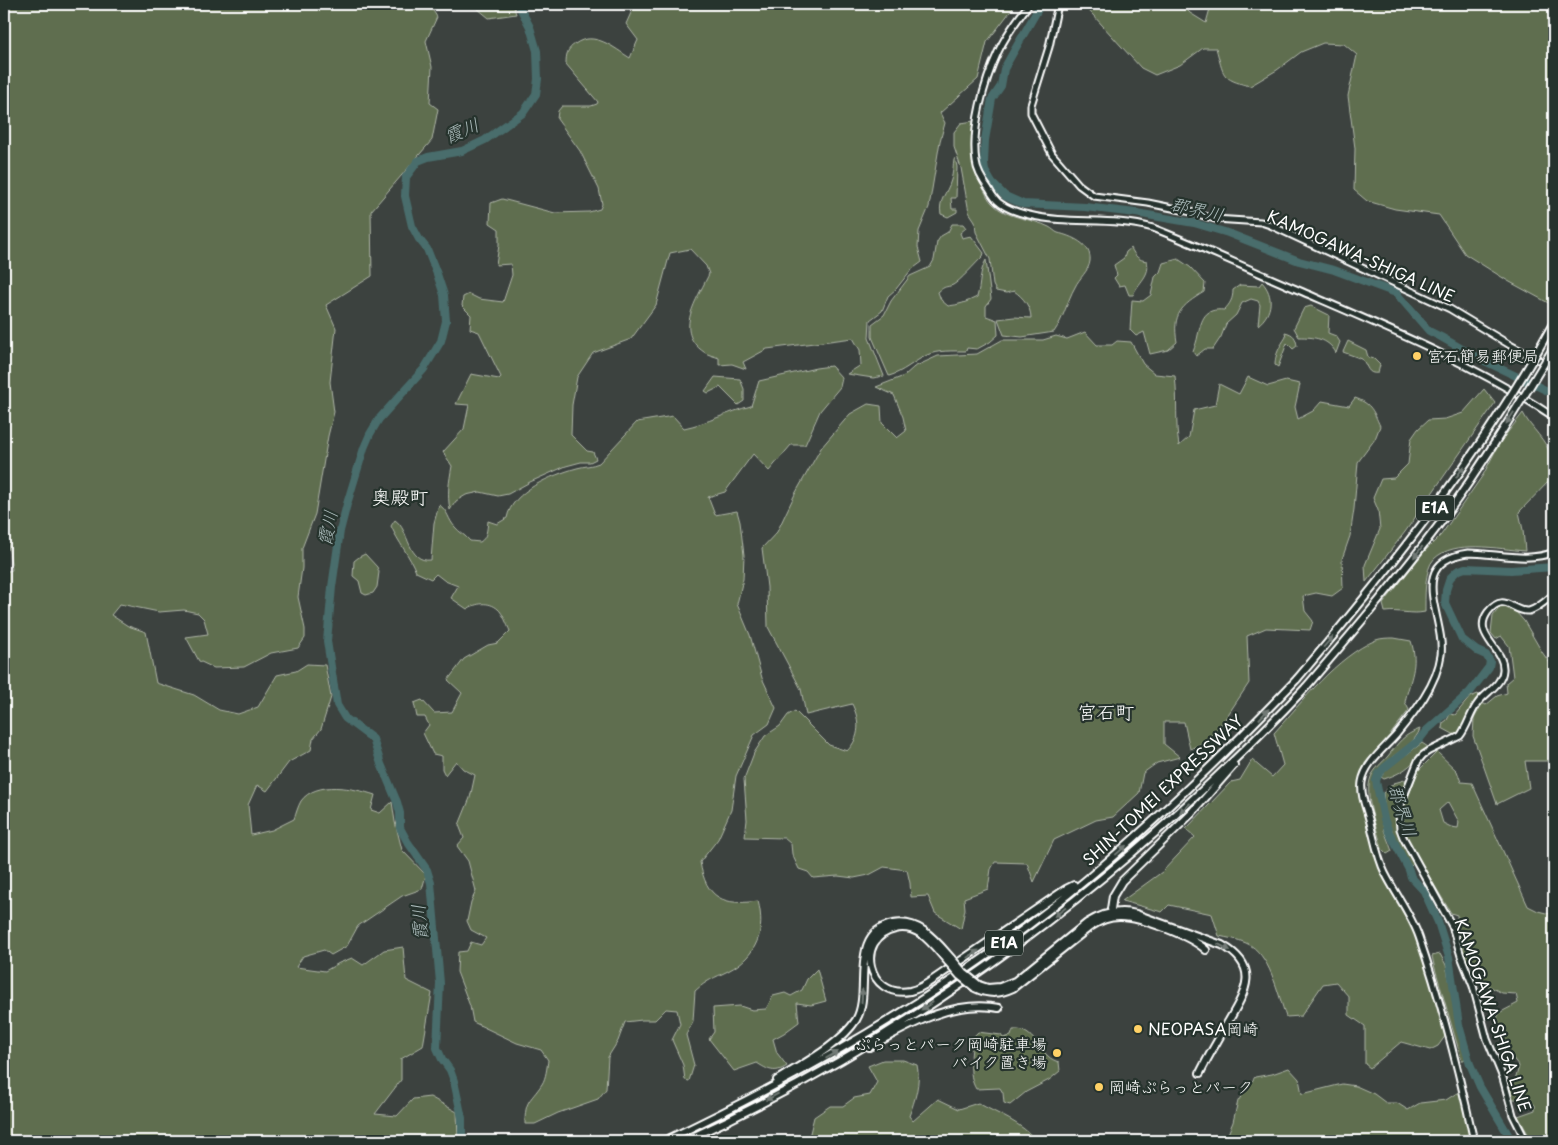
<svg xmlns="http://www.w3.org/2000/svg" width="1558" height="1145" viewBox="0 0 1558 1145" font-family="'Playpen Sans','Klee One',sans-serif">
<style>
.green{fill:#5f6e50;stroke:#afb6a8;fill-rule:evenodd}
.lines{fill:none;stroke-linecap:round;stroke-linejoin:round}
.river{stroke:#486d6c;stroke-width:8}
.secondary-casing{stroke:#fff;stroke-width:9}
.highway-casing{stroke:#fff;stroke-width:10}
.secondary{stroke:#26332d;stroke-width:5}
.highway{stroke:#26332d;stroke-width:6}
.highway-bridge-casing{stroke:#fff;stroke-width:10;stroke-linecap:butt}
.highway-bridge{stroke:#26332d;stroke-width:6}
.oneway{fill:#727a76}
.poi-dot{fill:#ffd166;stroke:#26332d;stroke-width:2}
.labels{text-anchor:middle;stroke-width:4.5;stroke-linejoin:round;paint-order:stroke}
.shield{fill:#26332d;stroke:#bec2c0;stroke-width:1}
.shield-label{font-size:15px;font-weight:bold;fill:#fff}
.street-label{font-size:16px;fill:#fff;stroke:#26332d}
.poi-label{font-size:16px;fill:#fff;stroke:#26332d;text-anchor:start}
.water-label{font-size:18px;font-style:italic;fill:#adbdbd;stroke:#26332d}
.quarter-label{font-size:19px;fill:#fff;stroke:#26332d}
</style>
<rect width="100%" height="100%" fill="#3c423f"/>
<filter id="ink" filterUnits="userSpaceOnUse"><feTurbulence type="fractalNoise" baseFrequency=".02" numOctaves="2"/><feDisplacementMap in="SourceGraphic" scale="10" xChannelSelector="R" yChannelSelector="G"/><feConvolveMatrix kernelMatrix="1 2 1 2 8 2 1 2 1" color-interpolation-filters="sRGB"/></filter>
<g filter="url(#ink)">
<path class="green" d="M4,4H429L437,17L426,41L432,67L430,103L438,109L432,140L371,211L372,276L326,305L336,328L330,382L334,412L328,436L315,514L302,548V568L298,597L305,629V638L298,648L271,653L244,667L214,668L199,661L186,637L208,634L204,619L198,613L184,610L159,612L120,604L111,615L128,626L146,632L156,683L194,695L219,710L238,714L258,707L277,675L296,671L307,664L325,665L331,697L321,729L313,739L311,750L289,762L267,791L257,785L248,805L251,835L272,830L294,819C296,814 298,806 301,801C316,780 354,788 375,795L371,810L380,813L392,802L395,822L402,850L426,875L422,889L402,896L358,926L347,946L331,955L324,950L303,956L296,967L325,971L339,963L352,958L363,965L384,950L403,947L406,980L432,993L423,1046L401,1059V1080L375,1114L397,1116L413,1099L430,1097L457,1112L458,1141H4V572L12,570L8,544L4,539Z
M472,4H513L516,14L489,18Z
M635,4H678L680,5L682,4H1016L987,42L978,79L940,113L945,123L940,141L929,207L919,231L918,247L922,262L911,270L896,289L888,296L882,311L870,320L869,338L884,376L873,378L847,374L861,365L860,350L853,338L767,349L743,362L746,369L732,364L719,365V358C714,356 708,355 704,352C673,331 697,300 709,274L706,266L690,249L670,253L656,305L631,339L593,353L577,377L572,405L571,435L587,451L593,452L596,459L590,462H581L566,466L530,482L508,494L498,496L480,492L466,495L456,501L450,510C447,494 449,482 452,466L443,452L464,429L469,405L456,404L471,374L499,379L501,377L479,332L470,329L471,315L462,306L463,297L469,294L479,299L503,302L512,275L511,264L496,265L499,245V229L490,223L491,203L502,199L555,213L589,212L600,209L602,204L599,189L580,151L557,119L558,111L562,106H591L597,104L598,102L566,64C566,55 567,49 575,44C594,30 614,48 630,58L638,40L626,24Z
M1083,4H1181L1190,13L1206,23L1211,5L1261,8L1295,4H1554V306L1508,281L1465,254L1439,215L1395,209L1367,201L1354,190L1355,148L1348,96L1357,55L1344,44L1323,43L1301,52L1277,70L1250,86C1220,79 1224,75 1216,48H1203L1180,65L1155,75L1141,68Z
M974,121C971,149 971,162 983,188C986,193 988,200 993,204C1007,219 1032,218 1049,227C1053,229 1055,232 1058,233C1071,236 1092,244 1090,261C1089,271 1079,278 1075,287C1067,301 1064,318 1054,332L1022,337L1004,335L998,319L1014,317L1031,318C1031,307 1023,297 1014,291L1006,293L996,291L993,285L990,259L976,232L975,221L969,212L961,168L954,147V132L961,123Z
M955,158L957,167L956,198H951L952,209H957V212L948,217L941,214C938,200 947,194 951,180C953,173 953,166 954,160Z
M952,224H963L966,228L960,233L962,238L971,236L984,253L983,256C976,263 960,281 953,285C945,288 946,285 938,292L941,300L948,306C959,305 967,302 977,297C981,284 979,272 986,260L991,299L986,306V316L997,320L998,335L990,342L977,349L967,348L966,351C953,351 938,350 927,355C913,362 903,372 889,376L872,337V324L884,315L891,301L910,276L930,267L934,260L937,242L941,236L948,232Z
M1131,248C1135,256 1138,260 1147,261C1151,276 1138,282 1133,295H1129L1125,285L1119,286L1114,278L1117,275L1114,265L1124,258L1126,252Z
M1178,259L1190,267L1205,283L1204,292C1181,306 1172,314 1177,342L1168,350L1150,354L1144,332L1136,336L1130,330L1132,300L1143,301L1151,295L1155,277L1160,272L1163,263Z
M1262,282C1274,295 1273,313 1258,325L1260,305L1258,301L1251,299L1242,303L1236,315L1226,324L1221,337L1213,349H1205L1196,356L1193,352C1195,346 1197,341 1198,335C1202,319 1204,308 1224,310C1230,304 1233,299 1233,290L1240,285L1259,286Z
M1311,306L1329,315L1328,333L1336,336L1340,342L1336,353C1328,338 1314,337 1299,337L1294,328L1304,308Z
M1085,332L1097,345H1112L1117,341L1131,342L1143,364L1155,374L1175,376C1178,400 1175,423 1179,446L1189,437L1194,410L1215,405L1219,384L1239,394L1248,377L1268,386L1286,381L1300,384L1295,407L1298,419L1313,411L1322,401L1349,406L1355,398C1372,404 1373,411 1380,426L1375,439L1358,462L1354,509L1350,536L1342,559L1343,588L1332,596L1316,593L1303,596L1305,611L1313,621L1310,630L1266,628L1247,636L1249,683L1223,722L1206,742L1190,749L1184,722H1164V744L1180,757L1157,763L1143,773L1139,793L1113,817L1096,820L1054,840L1034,882L1027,863L995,862L991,869L988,889L964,898L965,909L961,929L935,913L928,896L911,897L910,883L907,870L884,867L869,875L854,878L838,876L813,878L808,872L799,869L792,854L791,844L784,838L745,837L747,820L744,779L754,753L765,736L780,726L788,715L795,711L829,745L847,751C861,737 860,720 852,704L806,715L801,689L768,627L767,587L762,548L777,532L795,494L821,448L850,414L868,404L881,406L882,423L897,438L906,431L903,417L894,395L876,387L904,376L914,367L938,356L977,354L1002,340H1043L1056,336L1067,339Z
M1285,332C1294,334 1296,338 1297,346L1293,349L1287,343L1278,367L1275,365C1275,354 1280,346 1286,337Z
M1348,341L1366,350L1368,357L1374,359L1380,365L1378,373C1367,375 1368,366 1362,359L1343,352Z
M831,366L842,378L840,387L820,411L805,445H791L769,471L753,454L725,492L708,497L715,515L737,511L740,522L744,555L743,579L737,604L750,635L762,678L776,708L769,724L754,735L736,776L731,810L718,839L700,862C706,899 724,906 758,901C766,931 757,956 728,971C714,978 707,980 695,991L693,1021L686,1035L694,1065L689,1081L685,1080L683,1065L672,1040L680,1024L677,1010L666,1009L655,1020H642L625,1022L618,1041L608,1057L606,1089L598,1099L558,1113L535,1124H525C525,1099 530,1102 542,1084C546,1078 547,1067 548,1060L541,1050L517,1043L473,1022L470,1006L457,972L458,952L467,951L471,942L481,945L486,938L471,930L467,921L471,902L476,891L468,861L457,846L464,838L459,825L470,798L475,775L463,769L456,761L445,775L442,769V756L433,754L423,733L429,725L425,717H417L414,703L422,700L434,713L452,712L462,693L448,680L464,659L488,645L498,643L510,631C507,625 503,613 498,609C489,601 476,603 467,609L451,598L458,586L445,581L436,574L431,579L416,572C410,556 398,542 391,526L395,520C410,530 407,563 431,560L434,523L439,505C448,510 448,520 455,527C459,532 465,535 470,541L480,542C487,538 487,529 488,521L497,524L507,518C512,491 552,475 577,468C584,466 592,466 599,463L637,422L673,416L684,428C708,423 728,412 751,406L759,381L816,368Z
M715,377L740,379L744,389V401L738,405L720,387L708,393L705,391Z
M1484,389L1495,403L1405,532L1366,582L1365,565L1380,529L1378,510L1373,498L1381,479L1394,478L1408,464L1411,439L1418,429L1428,420L1445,419L1463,413Z
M1523,413C1531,429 1547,440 1551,457C1553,463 1552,470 1553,477L1519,512L1523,530L1525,551C1499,549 1454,539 1434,559C1424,569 1425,599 1425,612C1411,615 1399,610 1385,612L1383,604L1424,552L1441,535L1483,475L1500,442Z
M365,554L377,567L379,572L377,587L373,593L366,595L362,593L359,581L353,576L354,561L359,557Z
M1506,607L1516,612L1524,621L1542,652L1554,669V761H1525L1529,788L1497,804L1473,736L1474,719L1482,703L1486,705L1497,696L1507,693L1506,683L1513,677L1509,646L1501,636L1496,639L1491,633L1493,616L1499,608Z
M1394,638L1411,641C1419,666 1410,678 1405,702L1409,710L1390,735L1365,763L1360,779V788L1362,802L1378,864L1389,888L1415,934L1440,1012L1446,1035L1438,1046L1430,1050L1401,1042L1370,1068L1365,1064V1026L1349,1015V997L1336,982L1323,984L1301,1016L1286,1017C1278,994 1270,953 1246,943C1238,939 1227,938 1219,936L1212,914L1169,905L1162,912L1122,901L1162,872L1195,837L1186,829L1231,782L1240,780L1252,760L1272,777L1283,765L1274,733C1302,702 1336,657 1376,640C1381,638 1389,638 1394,638Z
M1478,694L1479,695L1472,705L1458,734L1455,735L1442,728L1443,723L1447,720L1450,714L1455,715L1470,697Z
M1420,729C1412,752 1376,757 1375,785L1384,830L1392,851L1387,854L1382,849C1378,830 1363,796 1371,777C1374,769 1383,762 1388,756C1399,742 1403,735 1420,729Z
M1422,743L1428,747C1422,751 1420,755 1416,759C1407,770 1396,775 1384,779L1381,777L1395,759L1407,754Z
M1437,752L1457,771L1461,782L1472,783L1528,906L1538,911L1554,915V1141H1532L1518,1116L1535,1110V1105L1527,1099H1513L1510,1087L1515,1081L1519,1066L1508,1052L1495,1025L1499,1013L1518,1003L1516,994L1502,993L1485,984L1477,961L1466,962L1458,935L1457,915L1451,913L1411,846L1404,828L1402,813L1418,771ZM1448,802L1459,822L1458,828L1451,827L1443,823L1439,810Z
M1408,779C1392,823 1393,824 1413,864L1411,866L1404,858L1385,815L1383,793L1394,783Z
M1440,954L1446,965L1466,1058L1462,1061L1434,965L1432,956Z
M817,969L826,1001L811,1005L797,1003L799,1022L784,1033L773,1039L777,1053L787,1066C775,1074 768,1070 757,1063L734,1071L709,1039L714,1032L713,1008L740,1006L752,1010L766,1009L773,996L785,993L791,996L802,990L807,979Z
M1013,1030C1031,1028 1037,1046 1048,1056C1051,1059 1055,1061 1059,1062L1060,1071L1049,1080L1026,1092L1010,1105L1004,1103L1003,1093L1000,1088L976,1089C967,1074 972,1053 973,1037L978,1032L1001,1035L1003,1038L1011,1036Z
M883,1060H903L917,1065C921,1082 915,1100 909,1116L913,1121L938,1099L959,1109L978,1103C997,1114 1023,1123 1036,1141H808L814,1117L830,1106H843L854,1098L870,1095L877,1082L868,1066Z
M1289,1068L1299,1079L1302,1094L1342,1084L1356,1086L1374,1094L1386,1103H1397L1408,1110L1420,1103L1446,1100L1460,1091L1471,1141H1225L1233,1122L1238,1101L1255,1077L1272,1074Z"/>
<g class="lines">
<path class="river" d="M1041,4L1010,58L1004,69L1001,86L992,99L985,140L984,163L985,171L992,183L1005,196L1023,204L1085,207L1136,213L1194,223L1228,233L1299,261L1334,270L1396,293L1429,331L1441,337L1478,358L1554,394
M462,1141V1118L454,1081L450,1070L442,1059L437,1048L440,983L431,883L427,870L407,841L400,828V813L397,802L381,764L373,739L345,718L337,705L327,641L332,587L340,531L347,504L364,448L370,434L379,419L424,369L441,341L446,321L444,295L437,274L427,249L419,239L412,226L405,196L406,177L418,161L428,157L462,151L485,140L523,113L536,94L538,79L537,51L530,27L518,4
M1512,1141L1480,1087L1470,1064L1459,1025L1449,957L1438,922L1424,891L1411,877L1409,870L1389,832L1384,819L1376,781L1378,775L1384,768L1419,740L1426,731L1470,692L1489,667L1490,661L1486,655L1477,651L1462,639L1445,603L1446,590L1450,578L1457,571L1465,568L1511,570L1554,567"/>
<g class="secondary-casing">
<path id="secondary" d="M1029,4C1018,19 1006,34 998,52C984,82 971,129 976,162C977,172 983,181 989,189C992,195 995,200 1001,204C1008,209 1020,213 1029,215C1070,225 1112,216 1153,228C1204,248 1253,271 1303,292C1389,329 1476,365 1554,417
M1058,4L1049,47L1031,105V113L1052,154L1079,185L1094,196L1148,203L1187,211L1215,219L1261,222L1270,225L1450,309L1510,345L1554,368
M1474,1141C1459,1072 1442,1004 1419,937C1411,914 1396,895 1385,873C1377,857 1374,837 1369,819C1366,808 1360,794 1362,782C1365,763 1385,748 1397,734C1415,712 1437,684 1441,655C1446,618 1404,562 1468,553C1496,553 1527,563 1554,552
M1526,1141L1513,1115L1503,1078L1487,1039L1473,986L1461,956L1452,926L1403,837L1400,829L1399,814L1400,806L1418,761L1423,755L1429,751L1460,736C1468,726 1470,713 1478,703C1486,692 1502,685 1503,670C1505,648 1471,635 1488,612C1505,591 1512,613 1529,611C1538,609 1548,599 1554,594"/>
</g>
<g class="highway-casing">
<path id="highway" d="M1111,909L1113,896L1122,881L1192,813L1234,765
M948,962C939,952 931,941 921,934C913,929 903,927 895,929C854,938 867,999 910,991C919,989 927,984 934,979L1066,889L1074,885
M979,985L988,988L1000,987L1015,981L1087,923C1103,913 1118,909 1136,914L1222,945C1261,967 1246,991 1228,1022C1219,1039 1208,1056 1200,1073
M975,988C989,995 1000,994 1013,988L1090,927C1099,921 1108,917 1119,917C1139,916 1191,936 1206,950
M869,1047C908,1026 952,999 999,1008
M777,1080C802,1064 840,1045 856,1020C873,992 847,933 893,924C920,919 936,941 952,959
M664,1141C814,1070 960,985 1087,879C1162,816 1230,749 1297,679
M684,1141C919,1035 1130,874 1306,687"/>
</g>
<use href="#secondary" class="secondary"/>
<use href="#highway" class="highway"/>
<g class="highway-bridge-casing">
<path id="highway-bridge" d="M1297,679C1392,567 1483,452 1554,322
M1306,687C1352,633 1398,579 1441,522C1482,466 1518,406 1554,347
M952,959L964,973L979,985
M948,962L960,976L975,988"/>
</g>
<use href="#highway-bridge" class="highway-bridge"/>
</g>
<defs><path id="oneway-solid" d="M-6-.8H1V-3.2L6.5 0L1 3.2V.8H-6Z" transform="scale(1.25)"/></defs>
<g class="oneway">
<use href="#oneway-solid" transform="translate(1510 418) rotate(123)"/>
<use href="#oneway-solid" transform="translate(1460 472) rotate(-55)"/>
<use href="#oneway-solid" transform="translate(1418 552) rotate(128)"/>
<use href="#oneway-solid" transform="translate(1328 642) rotate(-49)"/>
<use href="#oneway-solid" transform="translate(1264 714) rotate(-47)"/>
<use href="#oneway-solid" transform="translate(1185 808) rotate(137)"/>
<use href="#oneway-solid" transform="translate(1121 850) rotate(-41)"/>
<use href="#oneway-solid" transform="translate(1060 912) rotate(143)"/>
<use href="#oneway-solid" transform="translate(1224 947) rotate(27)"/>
<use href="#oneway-solid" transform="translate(973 954) rotate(-34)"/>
<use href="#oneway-solid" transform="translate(862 996) rotate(-86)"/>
<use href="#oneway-solid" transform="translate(927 1006) rotate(146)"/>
<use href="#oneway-solid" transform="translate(832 1055) rotate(-30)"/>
<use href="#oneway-solid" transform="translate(772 1097) rotate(152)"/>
</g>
</g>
<g class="poi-dot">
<circle cx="1417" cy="356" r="5"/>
<circle cx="1138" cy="1029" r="5"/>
<circle cx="1057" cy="1053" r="5"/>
<circle cx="1099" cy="1087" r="5"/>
</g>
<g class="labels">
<g class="shield">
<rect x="1416" y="495.5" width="38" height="25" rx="4"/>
<rect x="985" y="930.5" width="38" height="25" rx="4"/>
</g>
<g class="shield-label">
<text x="1435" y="513">E1A</text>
<text x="1004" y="948">E1A</text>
</g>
<g class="street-label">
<text transform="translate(1361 256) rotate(24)" y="6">KAMOGAWA-SHIGA LINE</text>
<text transform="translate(1163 790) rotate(-43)" y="6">SHIN-TOMEI EXPRESSWAY</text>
<text transform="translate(1493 1015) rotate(71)" y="6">KAMOGAWA-SHIGA LINE</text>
</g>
<g class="poi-label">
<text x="1427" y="362">宮石簡易郵便局</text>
<text x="1148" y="1035">NEOPASA岡崎</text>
<text x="1047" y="1050" text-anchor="end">ぷらっとパーク岡崎駐車場<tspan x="1047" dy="18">バイク置き場</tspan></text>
<text x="1109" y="1093">岡崎ぷらっとパーク</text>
</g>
<g class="water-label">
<text transform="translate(462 131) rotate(-23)" y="6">霞川</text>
<text transform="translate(1197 210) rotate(13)" y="6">郡界川</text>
<text transform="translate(328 528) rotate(-79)" y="6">霞川</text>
<text transform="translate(1402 811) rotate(73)" y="6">郡界川</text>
<text transform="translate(420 922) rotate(-95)" y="6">霞川</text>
</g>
<g class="quarter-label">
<text x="400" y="504">奥殿町</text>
<text x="1106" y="719">宮石町</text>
</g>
</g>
<rect width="1558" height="1145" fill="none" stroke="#26332d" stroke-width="20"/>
<rect x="10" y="10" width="1538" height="1125" fill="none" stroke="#fff" stroke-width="2" filter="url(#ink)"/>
</svg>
